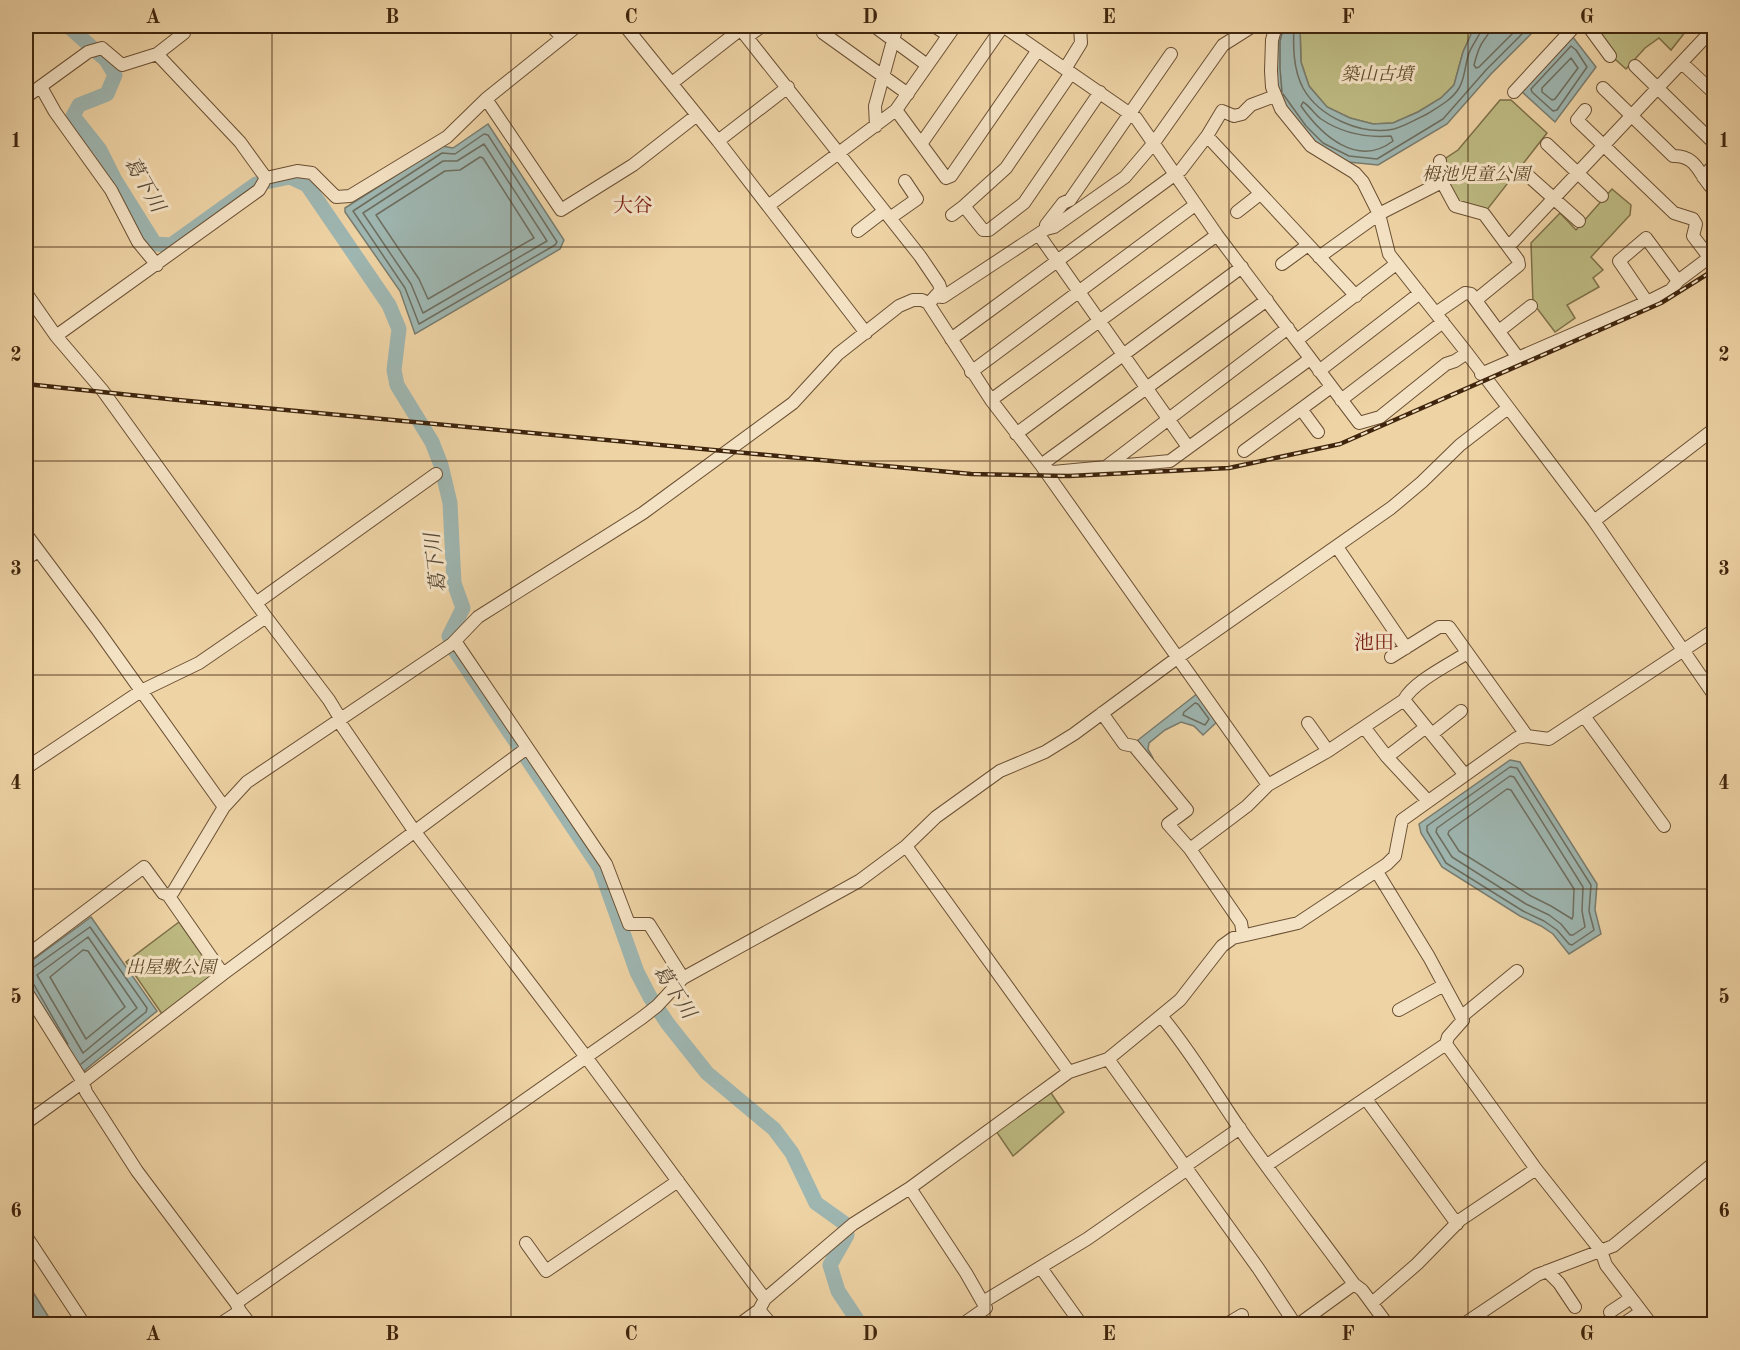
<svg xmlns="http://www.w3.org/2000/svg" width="1740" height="1350" viewBox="0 0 1740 1350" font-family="'Old Standard TT','Noto Serif JP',serif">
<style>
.green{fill:#bebb83;stroke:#7e7048;stroke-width:1.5}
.water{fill:#9eb6b1;stroke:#787c6f;stroke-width:1.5}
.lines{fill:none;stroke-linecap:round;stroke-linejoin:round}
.shore{stroke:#6e6e5f;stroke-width:1.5}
.river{stroke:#9eb6b1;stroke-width:15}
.minor-casing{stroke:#6b5033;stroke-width:14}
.minor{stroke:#f4e2c4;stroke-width:12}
.rail-casing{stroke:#3f250d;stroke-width:4.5}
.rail{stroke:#f4e2c4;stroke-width:2;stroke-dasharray:7;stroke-linecap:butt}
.grid{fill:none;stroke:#3f250d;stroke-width:1.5;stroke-opacity:0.55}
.labels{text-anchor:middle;stroke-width:6;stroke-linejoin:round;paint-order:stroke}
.park-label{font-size:18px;font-style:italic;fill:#5f4a2a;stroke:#f4e2c4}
.water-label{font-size:20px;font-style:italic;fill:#574936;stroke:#f4e2c4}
.neighbourhood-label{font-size:20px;fill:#7a1f14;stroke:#f4e2c4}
.neatline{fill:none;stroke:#3f250d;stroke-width:2}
.grid-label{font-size:20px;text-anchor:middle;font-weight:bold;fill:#3f250d}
</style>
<rect width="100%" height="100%" fill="#eed3a5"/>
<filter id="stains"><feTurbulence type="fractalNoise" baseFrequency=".00333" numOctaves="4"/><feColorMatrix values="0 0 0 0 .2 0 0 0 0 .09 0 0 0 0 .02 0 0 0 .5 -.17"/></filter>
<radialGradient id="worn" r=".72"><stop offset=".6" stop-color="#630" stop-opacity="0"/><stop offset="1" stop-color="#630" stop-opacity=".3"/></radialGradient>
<path class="green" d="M1300,26H1482L1473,30L1463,52L1454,85L1441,98L1418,112L1393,123L1373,124L1350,118L1327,107L1309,86L1301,62Z
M1591,26H1690L1671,50L1659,38L1645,48L1626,69L1616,60Z
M1500,100H1511L1547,133L1486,211C1478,209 1464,209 1457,204C1446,195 1444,170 1446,158L1458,150Z
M1612,189L1631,205L1630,215L1591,257L1603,270L1593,278L1599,287L1567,305L1575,318L1555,332L1533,303L1531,243L1560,213L1576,230Z
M179,922L215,973L162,1014L126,962Z
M1049,1090L1064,1112L1013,1156L996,1131Z"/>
<path class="water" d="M1279,26H1300L1301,62L1309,86L1327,107L1350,118L1373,124L1393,123L1418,112L1441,98L1454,85L1463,52L1473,30L1482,26H1539L1491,74L1447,124L1378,165L1348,162L1319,147L1277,96L1276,31Z
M1572,36L1596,67L1555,122L1521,91Z
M488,124L564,240L560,249L415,334L400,291L345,212V208L442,146L453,148Z
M1198,693L1218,721L1203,735L1194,726L1181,722L1165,730L1149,743L1148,749L1153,758L1151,760L1138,744V740Z
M1510,760L1520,762L1597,884L1595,910L1601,934L1569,954L1553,934L1541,926L1520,916L1442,867L1421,833L1419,824Z
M91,917L157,1011L79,1075L26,981V965Z
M26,1281L53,1324H26Z"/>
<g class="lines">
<path class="shore" d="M1294,26C1293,46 1293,69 1303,88C1319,117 1362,136 1394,129C1405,126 1417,119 1427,114C1438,107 1452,100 1459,88C1465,79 1465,64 1469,53C1472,45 1482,32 1483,26
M1490,26C1490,33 1488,34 1484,40C1479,46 1476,57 1474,65L1476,68L1479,67L1520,26
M1571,46L1576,50L1587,67L1557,110L1553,111L1532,92L1531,89Z
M1571,58L1578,68L1555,99L1552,100L1542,92V88Z
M1282,92L1280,69V41L1284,26
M1283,94L1306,126L1323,143L1349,156L1377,159L1443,119L1486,70L1530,26
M1303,102C1310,106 1314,114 1321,119C1342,133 1366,138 1391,136L1393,141C1358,168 1322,136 1301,106Z
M484,134L488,135L557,242L555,245L419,324L405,288L353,211L442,153L455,154Z
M484,144L547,241L423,313L411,284L363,213L443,161H457Z
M480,157L483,158L534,238L428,299L419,279L376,215L445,171L460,170Z
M1195,703L1198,704L1209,719L1205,725L1183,715L1184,712Z
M1510,767L1517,768L1591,885L1589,911L1594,930L1572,945L1569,944L1557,930L1544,921L1523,911L1446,863L1427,831V826Z
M1510,776L1514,777L1583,887L1582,911L1585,927L1573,935H1570L1561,924L1549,915L1526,904L1452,857L1436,832L1437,828Z
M1507,789L1511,790L1574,889L1573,916L1572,919L1551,906L1531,896L1459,851L1448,834L1449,831Z
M88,937L137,1008L83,1053L37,975Z
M83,950L88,951L125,1007L86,1039L50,977Z
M26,970L31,969L90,927L147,1008L146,1012L81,1064
M26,980L33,983L68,1044"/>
<path class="river" d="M68,26L106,60L115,75L107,94L79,105L73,116L100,150L115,180L155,244L171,245L256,184L290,177L307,185L389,305L399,329L394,370L397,385L432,442L441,465L450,503L454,583L463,608L449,636L454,649L600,868L637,972L650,997L668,1024L707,1073L774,1129L792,1153L816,1203L844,1223L847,1235L830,1265L838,1291L860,1324"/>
<g class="minor-casing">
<path id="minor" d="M551,26L562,37
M625,26L718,141L866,333
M738,26L920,256L939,284L941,290L932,300
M829,26L823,33L908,94
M874,26L927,65
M934,26L948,35
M1003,26L1136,118L1217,235L1359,423L1380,417L1446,364L1455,361L1467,353
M1276,26L1272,40L1271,71L1272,87L1281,109L1311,146L1355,173L1363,182L1379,214L1389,254L1467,353L1594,521L1714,695
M1588,26L1610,56
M748,36L762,26
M157,54L240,142L266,178
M1682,63L1714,93
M1635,66L1714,143
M1065,69L1081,43L1080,26
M1071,73L1006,168L964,206L983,230H989L1024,203L1100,92
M672,83L741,29
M41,87L55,112L111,190L138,242L157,265
M1603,88L1673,156C1698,155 1699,177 1714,190
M1514,92L1575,26
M26,97L88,52L102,48L122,65L157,54L184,33L181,26
M486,99L561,210L633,165L697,115
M896,110L946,178L951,176L1038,50
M1585,110L1577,120L1674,213L1693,219L1696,224L1693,236L1709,257
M876,126L875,106L897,26
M1207,136L1222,111L1234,116L1242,114L1251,105L1275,96
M718,141L788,87
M921,144L1003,26
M1547,144L1602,196
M1440,161L1442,182L1455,206L1484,214L1518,260L1519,265L1476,300
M1524,172L1579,221
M1703,177L1714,165
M768,206L896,110L955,26
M1237,212L1260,194
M952,215L964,206
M890,218L917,199L905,181
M1046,229V225L1063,203L1070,200L1171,54
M858,231L884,211
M1039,235L1188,447
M1509,246L1714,28
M1319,257L1379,214L1442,182
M1282,264L1308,245
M26,293L56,336L103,391L266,617L329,700L340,718
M936,296L943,297L1046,229L1054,227L1125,177L1153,144L1223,45L1253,26
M1647,302L1619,261L1646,238L1678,281
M1436,313L1465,293L1471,294L1519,359
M1499,331L1531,306
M56,336L259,190L266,178L297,171L312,173L336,197L350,196L447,137L486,99L577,26
M951,339L1181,170L1207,136L1356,296
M1297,340L1396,264
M1319,371L1420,293
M971,372L1195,205
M1481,374L1647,302L1671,290L1678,281L1714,254
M991,400L1217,235
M1341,400L1443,322
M1301,409L1318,432
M1016,434L1242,267
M1244,451L1331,387
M1041,465L1267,300
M1107,466L1288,328
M1044,469L1053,472L1170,461L1310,359
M1594,521L1714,429
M26,534L97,629L224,807
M1337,547L1406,648
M26,559L38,551
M256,603L436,474
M455,641L606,864L629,924H649L683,978
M1391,657L1439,627H1449L1527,736
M1404,700L1465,775
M1102,713L1124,744L1134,746L1187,810L1168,824L1190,849
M1584,716L1664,826
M338,720L415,832L586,1057L765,1299
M1308,723L1328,751
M1364,727L1387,757L1428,801
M1432,734L1461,711
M1387,757L1426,727
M26,768L141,691L199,663L266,617
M906,846L1069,1072
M168,895L223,974L527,748
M1243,935L1241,923L1190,849L1247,806L1268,785L1328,751L1404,700C1413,682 1450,664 1467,653
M26,956L144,867L163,893L168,895L173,892L224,807L247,782L452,644L478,617L643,513L793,403L838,354L899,306L913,300H922L928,303L991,400L1041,465L1268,785
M26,991L83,1082L86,1092L137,1171L236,1303
M1399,1010L1444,985
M1162,1017C1191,1052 1214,1091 1240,1129C1277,1182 1316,1232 1354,1284L1362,1290L1387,1324
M1461,1017L1517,971
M1446,1044L1536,1169L1601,1251L1606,1265L1651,1324
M1108,1059L1258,1268L1295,1324
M1366,1099L1457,1224
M26,1123L83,1082L223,974
M1267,1165L1446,1044L1448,1037L1463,1020L1429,957L1377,872
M1184,1167L1240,1128
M910,1188L966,1273L986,1308L963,1324
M26,1236L84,1324
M526,1243L546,1271L678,1181
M1041,1268L1081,1324
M1547,1271L1559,1283L1575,1307
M983,1302L1087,1239L1186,1170
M1372,1303L1417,1264L1460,1220L1536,1169
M759,1310L771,1324
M240,1311L250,1324
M1610,1312L1631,1298
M220,1324L240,1311L236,1303L643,1017L657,1006L683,978L859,881L906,846L936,817L1000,771L1045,752L1074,734L1177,658L1391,508L1422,482L1460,445L1508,408
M740,1324L759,1310L765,1299L853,1224L910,1188L1069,1072L1108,1059L1180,1000L1222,946L1233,938L1298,923L1387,864L1395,856L1402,820L1517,738L1527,736L1549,739L1714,630
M1227,1324L1242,1315
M1299,1324L1354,1284
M1464,1324L1537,1275L1613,1246L1714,1163
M1623,1324L1641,1312"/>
</g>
<use href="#minor" class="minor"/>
<g class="rail-casing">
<path id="rail" d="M26,384L178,400L971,474L1069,476L1229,468L1340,444L1661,303L1714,270"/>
</g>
<use href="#rail" class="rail"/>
</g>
<path class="grid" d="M272,26V1324M511,26V1324M750,26V1324M990,26V1324M1229,26V1324M1468,26V1324M26,247H1714M26,461H1714M26,675H1714M26,889H1714M26,1103H1714"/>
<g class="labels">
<g class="park-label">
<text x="1377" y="80">築山古墳</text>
<text x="1476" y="180">栂池児童公園</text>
<text x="171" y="973">出屋敷公園</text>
</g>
<g class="water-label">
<text transform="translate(145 184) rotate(60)" y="7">葛下川</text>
<text transform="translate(435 563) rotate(-97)" y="7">葛下川</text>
<text transform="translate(675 991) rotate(57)" y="7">葛下川</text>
</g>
<g class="neighbourhood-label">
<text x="633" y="212">大谷</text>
<text x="1374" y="649">池田</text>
</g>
</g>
<rect width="1740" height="1350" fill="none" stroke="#eed3a5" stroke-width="66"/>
<rect x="33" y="33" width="1674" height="1284" class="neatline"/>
<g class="grid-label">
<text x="153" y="23">A</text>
<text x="392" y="23">B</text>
<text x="631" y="23">C</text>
<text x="870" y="23">D</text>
<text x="1109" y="23">E</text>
<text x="1348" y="23">F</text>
<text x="1587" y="23">G</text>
<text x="16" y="147">1</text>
<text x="1724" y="147">1</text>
<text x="16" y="361">2</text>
<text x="1724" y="361">2</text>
<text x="16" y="575">3</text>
<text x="1724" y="575">3</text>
<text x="16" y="789">4</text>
<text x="1724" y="789">4</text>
<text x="16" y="1003">5</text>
<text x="1724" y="1003">5</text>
<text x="16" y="1217">6</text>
<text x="1724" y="1217">6</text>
<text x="153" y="1340">A</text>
<text x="392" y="1340">B</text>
<text x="631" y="1340">C</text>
<text x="870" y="1340">D</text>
<text x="1109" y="1340">E</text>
<text x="1348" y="1340">F</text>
<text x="1587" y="1340">G</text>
</g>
<rect width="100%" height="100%" filter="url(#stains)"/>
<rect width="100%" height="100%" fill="url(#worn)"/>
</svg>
